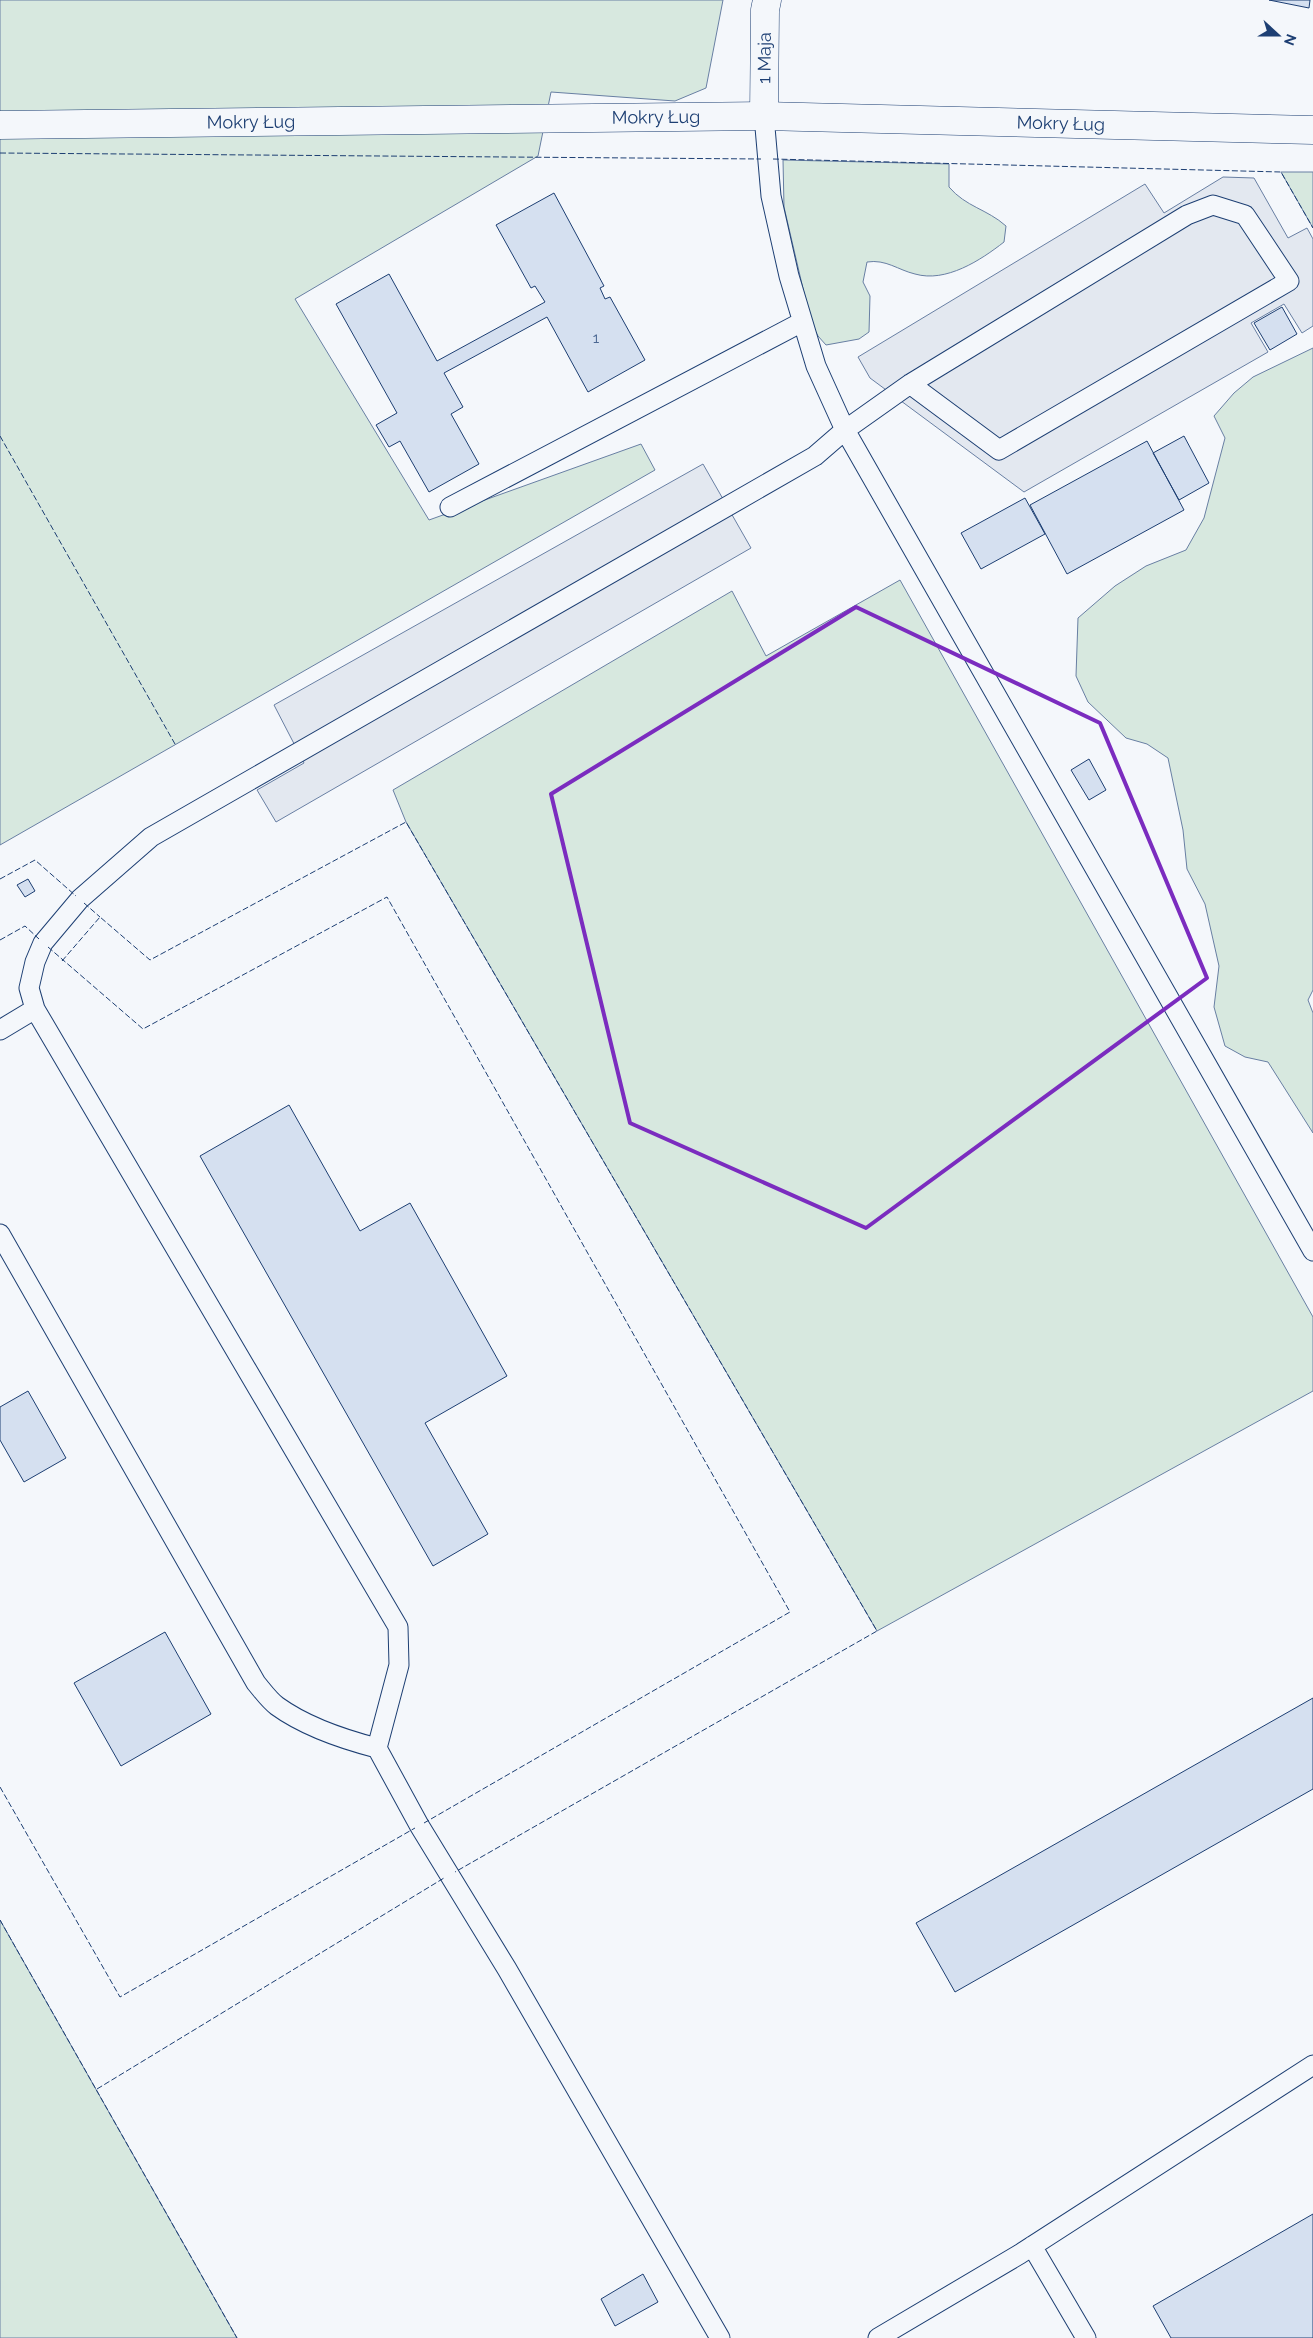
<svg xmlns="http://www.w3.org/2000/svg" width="1313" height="2338" viewBox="0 0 1313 2338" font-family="Raleway,sans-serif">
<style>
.green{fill:#d7e8df;stroke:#687fa3}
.parking{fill:#e3e8f0;stroke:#687fa3}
.building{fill:#d5e0f0;stroke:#1d3f73}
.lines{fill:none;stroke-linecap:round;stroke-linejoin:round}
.service-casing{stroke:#1d3f73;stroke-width:21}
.minor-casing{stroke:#1d3f73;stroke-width:29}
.service{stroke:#f4f7fb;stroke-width:19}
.minor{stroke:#f4f7fb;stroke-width:28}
.fence{stroke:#1d3f73;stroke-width:1;stroke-dasharray:6 2.5;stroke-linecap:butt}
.marked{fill:none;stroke:#7b2cbf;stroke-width:4;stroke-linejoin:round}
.labels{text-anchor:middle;stroke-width:4;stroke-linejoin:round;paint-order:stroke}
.number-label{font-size:15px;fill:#4b6792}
.street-label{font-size:18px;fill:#1d3f73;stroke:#f4f7fb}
</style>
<rect width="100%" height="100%" fill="#f4f7fb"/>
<path class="green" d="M0,0H723L706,88L675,101L551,92L538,156L295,299L429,520L641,444L655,470L0,845Z
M783,160L949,164V187C966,207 987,209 1006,226L1004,242C981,260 946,283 915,274C898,270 886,259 867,262L863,282L870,296L869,332L859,339L826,345L818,336L811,323L784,207Z
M1281,172H1313V228Z
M1313,348V990L1308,1000L1313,1013V1133L1268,1062L1245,1057L1225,1046L1214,1007L1219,966L1205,904L1187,869L1183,830L1168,758L1147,744L1126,738L1088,702L1076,676L1078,618L1115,586L1146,566L1186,550L1204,518L1225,438L1214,416L1234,393L1253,377Z
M900,580L1313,1317V1391L877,1631L406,822L393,790L732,591L766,656Z
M0,1920L237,2338H0Z"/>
<path class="parking" d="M1223,177L1254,178L1288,238L1307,228L1313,239V326L1302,333L1284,304L1251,323L1268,352L1024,492L870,378L858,357L1145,184L1164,213Z
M703,464L751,548L276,822L257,790L304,763L274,705Z"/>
<path class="building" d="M1269,0H1310L1309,8Z
M554,193L604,286L600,288L605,299L610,297L645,360L588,392L547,317L444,373L463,407L451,414L479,464L429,492L400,441L389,447L376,425L397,413L336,304L389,274L437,361L545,302L535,286L531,288L496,225Z
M1282,307L1297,334L1270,350L1254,323Z
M1184,436L1209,483L1179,500L1153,453Z
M1147,441L1184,510L1067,574L1030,505Z
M1025,498L1045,534L981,569L961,533Z
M1089,759L1106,790L1089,800L1071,770Z
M28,879L35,891L25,897L17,885Z
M289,1105L360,1231L410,1203L507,1376L425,1423L488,1534L433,1566L200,1156Z
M28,1391L66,1458L24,1482L0,1440V1407Z
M165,1632L211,1714L121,1766L74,1683Z
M1313,1698V1789L955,1992L916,1923Z
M1313,2214V2338H1171L1153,2306Z
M643,2274L658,2302L615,2326L601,2299Z"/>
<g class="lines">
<g class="service-casing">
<path id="service" d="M910,384L999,450L1289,281L1245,215L1213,205L1187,215L910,384L845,430L1313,1251
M450,507L802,322
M0,1030L35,1009
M0,1234L256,1683C262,1690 269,1700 277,1706C306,1727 342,1739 377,1748
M1032,2246L1086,2338
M720,2338L507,1969L419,1825L377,1748L399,1665L398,1627L35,1009L29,988L35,962L43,943L80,899L151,837L815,456L845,430L816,366L789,276L771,196L764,116
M878,2338L1020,2254L1313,2065"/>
</g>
<g class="minor-casing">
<g id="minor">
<path id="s1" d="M764,116L765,10L767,0"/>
<path id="s2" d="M0,125L764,116L1313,130"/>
</g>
</g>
<use href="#service" class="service"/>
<use href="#minor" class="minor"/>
<path class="fence" d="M0,153L761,159
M773,159L1281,172L1313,228
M0,436L175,744
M0,879L35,860L76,896
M84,903L100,917
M0,940L25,926L39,939
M48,947L143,1029L387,897L790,1612L424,1823
M62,961L100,917L150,960L406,822L877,1631L455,1872
M0,1787L120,1997L415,1828
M0,1920L237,2338
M97,2089L444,1878"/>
</g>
<path class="marked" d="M856,607L1100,723L1207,978L866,1228L630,1123L551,794Z"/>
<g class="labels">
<g class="number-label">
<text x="596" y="343">1</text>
</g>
<g class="street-label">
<text dy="6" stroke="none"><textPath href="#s1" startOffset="58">1 Maja</textPath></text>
<text dy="6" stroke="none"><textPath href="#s2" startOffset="656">Mokry Ług</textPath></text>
<text dy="6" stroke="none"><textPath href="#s2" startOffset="251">Mokry Ług</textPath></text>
<text dy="6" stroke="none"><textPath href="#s2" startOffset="1061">Mokry Ług</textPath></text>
</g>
</g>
<g transform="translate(1278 35) rotate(111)" stroke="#f4f7fb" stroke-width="4" paint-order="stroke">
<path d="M0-4L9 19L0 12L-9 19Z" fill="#1d3f73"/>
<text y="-8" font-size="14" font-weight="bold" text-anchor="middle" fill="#1d3f73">N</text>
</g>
</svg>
